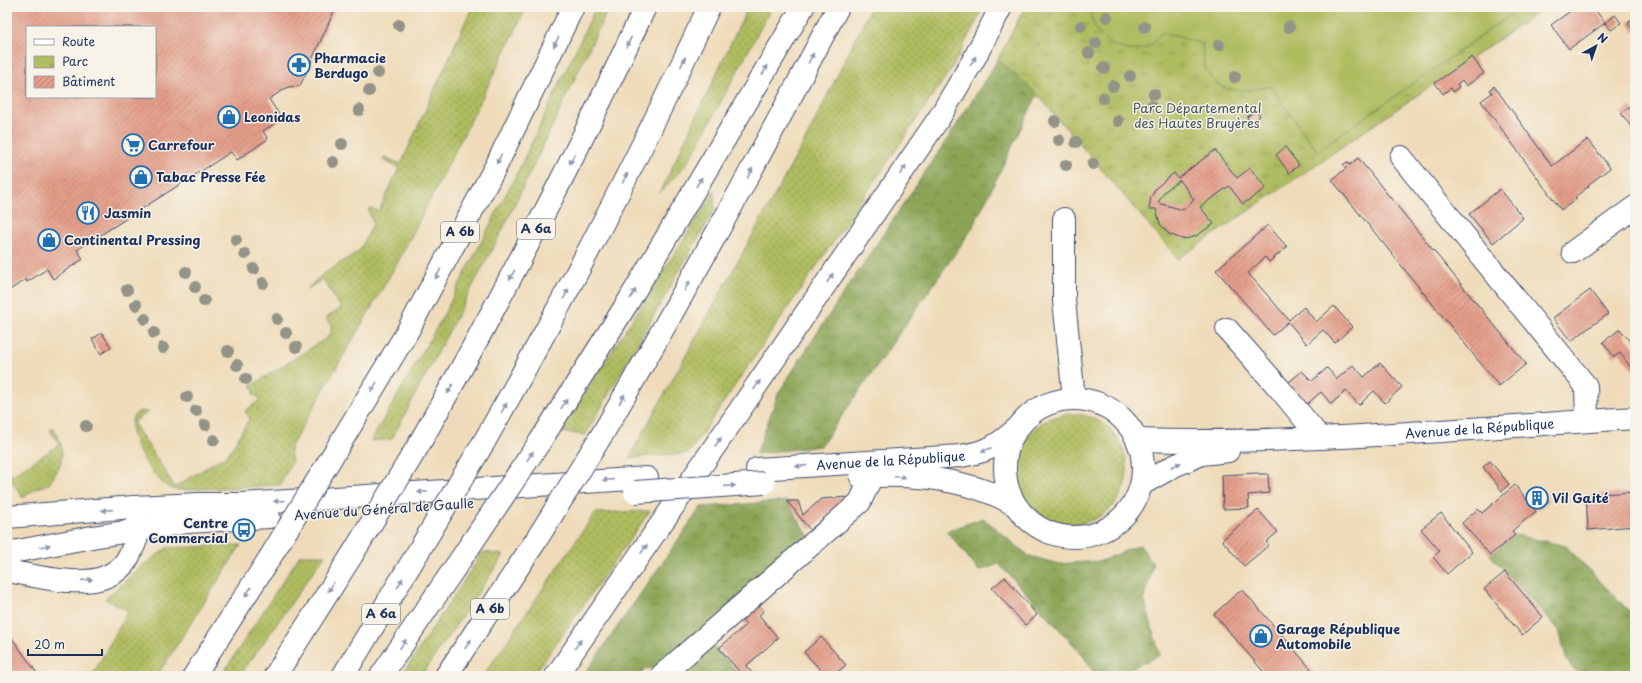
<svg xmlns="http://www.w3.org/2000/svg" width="1642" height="683" viewBox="0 0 1642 683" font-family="'Playpen Sans',sans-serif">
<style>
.grass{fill:url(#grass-dots);stroke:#65765e}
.forest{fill:url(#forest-crowns);stroke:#536a5a}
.park{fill:url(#park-tufts);stroke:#65765e}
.garden{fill:#afbc5f;stroke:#65765e}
.building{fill:url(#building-hatch);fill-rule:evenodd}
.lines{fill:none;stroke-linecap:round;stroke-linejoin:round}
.minor-casing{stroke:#3b496c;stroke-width:24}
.major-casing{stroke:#3b496c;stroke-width:24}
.highway-casing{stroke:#3b496c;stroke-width:24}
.minor{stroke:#fff;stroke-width:22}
.major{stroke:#fff;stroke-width:22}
.highway{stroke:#fff;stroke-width:22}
.major-bridge-casing{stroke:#3b496c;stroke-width:24;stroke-linecap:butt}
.highway-bridge-casing{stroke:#3b496c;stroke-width:24;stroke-linecap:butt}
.major-bridge{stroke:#fff;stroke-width:22}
.highway-bridge{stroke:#fff;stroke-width:22}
.tree{fill:#939487}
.oneway{fill:#8d97ae}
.labels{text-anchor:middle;stroke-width:3;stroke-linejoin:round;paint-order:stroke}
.shield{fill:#f7f3e8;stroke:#5d6a87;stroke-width:1}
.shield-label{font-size:12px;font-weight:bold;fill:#1b2f5e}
.poi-label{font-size:13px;font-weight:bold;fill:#1b2f5e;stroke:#f7f3e8;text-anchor:start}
.park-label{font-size:13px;fill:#47595e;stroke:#f7f3e8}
.street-label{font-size:13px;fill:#1b2f5e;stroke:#f7f3e8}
</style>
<defs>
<pattern id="grass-dots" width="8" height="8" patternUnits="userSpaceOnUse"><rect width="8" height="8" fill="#afbc5f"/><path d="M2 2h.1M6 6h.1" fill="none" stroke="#8e9952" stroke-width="1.8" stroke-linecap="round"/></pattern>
<pattern id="forest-crowns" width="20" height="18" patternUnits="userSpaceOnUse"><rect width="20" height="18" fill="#8ba456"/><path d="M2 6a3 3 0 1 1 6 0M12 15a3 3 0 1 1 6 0" fill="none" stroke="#71864a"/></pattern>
<pattern id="park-tufts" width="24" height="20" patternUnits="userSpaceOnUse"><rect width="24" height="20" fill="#afbc5f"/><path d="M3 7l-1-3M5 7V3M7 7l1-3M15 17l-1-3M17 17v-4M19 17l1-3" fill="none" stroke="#8e9952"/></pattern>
<pattern id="building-hatch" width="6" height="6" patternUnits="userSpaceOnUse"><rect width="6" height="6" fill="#e49e89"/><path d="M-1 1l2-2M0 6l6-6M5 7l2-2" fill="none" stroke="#b88173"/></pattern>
</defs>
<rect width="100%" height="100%" fill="#f7f3e8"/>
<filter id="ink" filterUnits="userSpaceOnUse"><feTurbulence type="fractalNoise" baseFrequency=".025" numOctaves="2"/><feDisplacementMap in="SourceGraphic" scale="8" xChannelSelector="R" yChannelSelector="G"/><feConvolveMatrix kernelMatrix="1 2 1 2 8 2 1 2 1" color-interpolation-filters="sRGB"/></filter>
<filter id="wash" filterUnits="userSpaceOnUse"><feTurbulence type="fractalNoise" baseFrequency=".012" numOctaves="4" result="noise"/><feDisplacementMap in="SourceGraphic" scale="16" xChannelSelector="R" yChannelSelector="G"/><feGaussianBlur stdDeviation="0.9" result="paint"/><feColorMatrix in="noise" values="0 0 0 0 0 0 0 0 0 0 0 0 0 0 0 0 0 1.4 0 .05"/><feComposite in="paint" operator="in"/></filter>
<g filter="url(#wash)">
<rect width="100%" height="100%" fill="#efdbb9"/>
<path class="grass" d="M472,7H527L471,120L399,260L290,448L292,461L280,485L182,490C177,490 174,490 170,488C153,480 114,423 140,411L148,412L133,422L175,487L228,454L250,418L245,411L260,400L257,396L253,395L254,391L251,386L328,337L332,328L326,318L341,308L323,279L307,289L322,275L360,250L373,224L369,211L370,208L379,211L399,168L383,160L384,157L401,164Z
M596,7H609L505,225L392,439L371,441L441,320L521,165Z
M748,7H772L689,161L660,193Z
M871,7H984L953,66L689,453L629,458L808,135Z
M714,192L715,209L585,435L560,432Z
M1017 469a55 55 0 1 1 110 0a55 55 0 1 1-110 0Z
M53,427L61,444L62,456L59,468L49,484L36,488L23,498L9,477L59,445L50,430Z
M650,511L533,676H483L595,513Z
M241,545L157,676H92L128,611L105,599L143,565L167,548Z
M483,552L504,555L421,676H401Z
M300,555H325L240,676H221Z"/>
<path class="forest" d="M1025,7L1039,91L972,229L821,446L756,454L779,392L821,327L956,126L998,59Z
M787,501L809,537L700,631L741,676H670L661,667L644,669L640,676H583L701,507Z
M983,518L1029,556L1059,564L1101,561L1140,545L1153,564L1144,599L1160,655L1123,672L1126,676H1096L1082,654L999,564L979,571L947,531Z
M1515,535L1566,546L1627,609L1635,620V676H1579L1567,661L1559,630L1490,555Z"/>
<path class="park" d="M1025,7H1540L1542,10L1178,259L1036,93L998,59Z"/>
<path class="garden" d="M1092,7H1522L1317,151L1271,87C1259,88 1246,92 1234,90C1211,88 1200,64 1203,44L1162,32C1158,37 1154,43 1149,46C1125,61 1085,35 1092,7Z"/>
<g id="blocks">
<path class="building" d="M7,7H336L300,86L288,87L269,99L282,119L263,131L268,139L237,160L231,152L77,250L83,259L53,279L47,269L27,282L26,279L7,292ZM27,27H155V97H27Z
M1576,7H1593L1605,23L1569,49L1551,25Z
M1615,15L1621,23L1611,30L1605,23Z
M1635,18V33L1628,23Z
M1472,57L1484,73L1466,86L1462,80L1457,84L1459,87L1453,92L1451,88L1443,94L1435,83Z
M1494,86L1552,166L1588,139L1610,168L1588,185L1589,186L1575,197L1577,199L1561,210L1481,101L1492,93L1490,90Z
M1630,106L1635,112V125L1632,128L1621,113Z
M1256,110L1260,116L1251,123L1247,117Z
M1285,147L1299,165L1289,173L1276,155Z
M1215,150L1237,178L1250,168L1266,188L1243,204L1229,186L1200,207L1214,224L1196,236L1190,238L1182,239L1169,234L1160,224L1156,209H1149L1151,197L1156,188L1174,173L1178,178ZM1180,180L1194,200L1183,210L1158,203L1165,191Z
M1358,158L1526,364L1499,386L1332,180L1346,168L1343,165L1347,162L1350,165Z
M1500,189L1523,218L1493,243L1469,214Z
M1268,225L1287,247L1269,262L1265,257L1248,273L1289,320L1304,307L1316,322L1334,306L1352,327L1335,343L1323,330L1307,344L1288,322L1273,335L1216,270Z
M1590,290L1608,314L1571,341L1553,318Z
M1620,329L1635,348V373L1620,353L1614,357L1603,342Z
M102,333L111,347L101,354L92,339Z
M1380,363L1402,387L1385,403L1374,391L1359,405L1346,391L1331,404L1321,392L1307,404L1288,383L1302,371L1312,381L1327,368L1337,379L1353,365L1364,377Z
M1490,461L1509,484L1502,491L1483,467Z
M1258,473L1259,474H1268L1269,493L1248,495L1249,508L1223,509L1222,475Z
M1515,485L1536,511L1512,531L1515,535L1490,555L1462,523L1478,509L1482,513Z
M1536,487L1548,501L1539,509L1527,494Z
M1635,492V526L1588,530L1586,495Z
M846,497L847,499L810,530L787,501H798L803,515L821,499Z
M1258,510L1278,532L1266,542L1269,545L1244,566L1222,540Z
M1441,513L1472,552L1447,574L1433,557L1440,551L1421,529Z
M1505,572L1543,617L1522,635L1484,589Z
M1005,577L1037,615L1025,625L992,588Z
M1242,589L1317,676H1267L1214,614Z
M756,602L764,611L759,615L778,638L746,666L755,676H743L719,648L746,625L738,617Z
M7,631L39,676H7Z
M821,637L846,665L833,676H826L804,652Z"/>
</g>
</g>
<g filter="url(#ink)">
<use href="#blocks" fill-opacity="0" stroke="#3b496c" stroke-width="1"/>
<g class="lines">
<g class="minor-casing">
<path id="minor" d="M1401,157L1586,386L1587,421
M1064,219V300L1074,399
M1573,252L1635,207
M1227,329L1279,388L1320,438
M7,571C44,577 110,598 130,554C141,531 140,531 134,507
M662,675L860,502L872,476L874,462"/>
</g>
<g class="major-casing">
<g id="major">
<circle cx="1074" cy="468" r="69"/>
<path id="s1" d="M1137,440C1303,445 1469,428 1635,418"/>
<path id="s2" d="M757,469L961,456C986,452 996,447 1015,430"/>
<path d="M861,477C911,473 971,479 1015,505"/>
<path d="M1142,484L1174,466L1202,454L1228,451"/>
<path d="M7,517L134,507L199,504H241L647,478"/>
<path d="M7,553L92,537L188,522L269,517"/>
</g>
</g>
<g class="highway-casing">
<path id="highway" d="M603,433C685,293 763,151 838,7
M543,437L628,302L803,7
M484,442C565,300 640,155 709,7
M418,446C499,303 576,157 645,7
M336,450L406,334L497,164L573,7
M194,676L269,559
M275,676L352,555
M343,676L418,552
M381,676L469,547
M446,676L535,542
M556,676L735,417L939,118L974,59L1001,7"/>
</g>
<use href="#minor" class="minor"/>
<use href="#major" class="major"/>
<use href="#highway" class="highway"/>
<g class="major-bridge-casing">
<path id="major-bridge" d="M635,492L764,483"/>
</g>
<g class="highway-bridge-casing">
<path id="highway-bridge" d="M535,542L603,433
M469,547L543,437
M418,552L484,442
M352,555L418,446
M269,559L336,450"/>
</g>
<use href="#major-bridge" class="major-bridge"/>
<use href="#highway-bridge" class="highway-bridge"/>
</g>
<g class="tree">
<circle cx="1107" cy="17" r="6"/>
<circle cx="399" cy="25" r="6"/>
<circle cx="1081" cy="26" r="6"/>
<circle cx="1145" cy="27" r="6"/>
<circle cx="1289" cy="27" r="6"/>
<circle cx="1096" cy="43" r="6"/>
<circle cx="1219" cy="45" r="6"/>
<circle cx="1089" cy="53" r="6"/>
<circle cx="1104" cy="68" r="6"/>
<circle cx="378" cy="73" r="6"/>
<circle cx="1130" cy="76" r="6"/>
<circle cx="1235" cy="77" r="6"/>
<circle cx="1113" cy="86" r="6"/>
<circle cx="369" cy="91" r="6"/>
<circle cx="1154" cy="94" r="6"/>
<circle cx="1103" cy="98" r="6"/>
<circle cx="1151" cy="106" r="6"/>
<circle cx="359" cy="110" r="6"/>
<circle cx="1055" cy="121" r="6"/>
<circle cx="1118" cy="121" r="6"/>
<circle cx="1059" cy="140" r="6"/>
<circle cx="1076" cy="142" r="6"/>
<circle cx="342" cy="144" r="6"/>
<circle cx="333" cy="162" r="6"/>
<circle cx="1093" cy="164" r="6"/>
<circle cx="1066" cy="165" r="6"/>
<circle cx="236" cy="240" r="6"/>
<circle cx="245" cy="254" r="6"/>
<circle cx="254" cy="269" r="6"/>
<circle cx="186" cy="272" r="6"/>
<circle cx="263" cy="283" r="6"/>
<circle cx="195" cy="287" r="6"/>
<circle cx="127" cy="290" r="6"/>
<circle cx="204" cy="301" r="6"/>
<circle cx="136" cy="305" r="6"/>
<circle cx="145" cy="319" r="6"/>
<circle cx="277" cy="319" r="6"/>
<circle cx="154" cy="333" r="6"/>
<circle cx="286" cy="333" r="6"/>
<circle cx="296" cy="347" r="6"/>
<circle cx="163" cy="348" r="6"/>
<circle cx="228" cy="351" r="6"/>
<circle cx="237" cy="365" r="6"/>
<circle cx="246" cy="379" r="6"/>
<circle cx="187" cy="397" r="6"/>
<circle cx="196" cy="411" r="6"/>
<circle cx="205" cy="425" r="6"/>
<circle cx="86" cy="426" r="6"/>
<circle cx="214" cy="440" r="6"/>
</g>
<defs><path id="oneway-solid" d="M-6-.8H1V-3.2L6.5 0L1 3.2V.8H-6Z"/></defs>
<g class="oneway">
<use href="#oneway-solid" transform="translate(556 42) rotate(116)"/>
<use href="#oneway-solid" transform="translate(629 42) rotate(115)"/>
<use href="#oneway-solid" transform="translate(811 58) rotate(-62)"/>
<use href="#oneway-solid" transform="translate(973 61) rotate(-60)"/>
<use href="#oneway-solid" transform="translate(683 62) rotate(-65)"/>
<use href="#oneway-solid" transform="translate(765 70) rotate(-60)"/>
<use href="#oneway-solid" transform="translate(499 159) rotate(116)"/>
<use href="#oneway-solid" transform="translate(572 159) rotate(116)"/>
<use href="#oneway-solid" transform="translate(903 170) rotate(-56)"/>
<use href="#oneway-solid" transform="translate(750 173) rotate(-62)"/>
<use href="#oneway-solid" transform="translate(625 178) rotate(-63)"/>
<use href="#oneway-solid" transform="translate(699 182) rotate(-59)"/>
<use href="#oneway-solid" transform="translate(438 274) rotate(118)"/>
<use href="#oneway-solid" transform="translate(512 275) rotate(118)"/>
<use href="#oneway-solid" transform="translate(830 278) rotate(-56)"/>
<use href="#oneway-solid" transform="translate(687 286) rotate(-61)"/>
<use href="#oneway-solid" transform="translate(566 294) rotate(-62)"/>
<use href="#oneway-solid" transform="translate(633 294) rotate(-59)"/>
<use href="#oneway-solid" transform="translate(757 385) rotate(-56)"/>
<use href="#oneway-solid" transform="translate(374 387) rotate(121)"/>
<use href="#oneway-solid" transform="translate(450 389) rotate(119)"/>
<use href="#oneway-solid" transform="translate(622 399) rotate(-60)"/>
<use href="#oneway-solid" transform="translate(564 404) rotate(-57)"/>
<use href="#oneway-solid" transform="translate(504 408) rotate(-60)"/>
<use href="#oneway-solid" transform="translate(718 442) rotate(-55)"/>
<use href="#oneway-solid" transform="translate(986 450) rotate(158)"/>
<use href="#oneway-solid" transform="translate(530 456) rotate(-56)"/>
<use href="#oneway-solid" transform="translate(1176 465) rotate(-24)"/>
<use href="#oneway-solid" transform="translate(801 466) rotate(176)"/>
<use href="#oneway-solid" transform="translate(900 477) rotate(4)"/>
<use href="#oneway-solid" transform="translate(608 480) rotate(176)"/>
<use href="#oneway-solid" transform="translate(730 486) rotate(-4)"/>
<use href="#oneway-solid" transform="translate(423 492) rotate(176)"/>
<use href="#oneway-solid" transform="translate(279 501) rotate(176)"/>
<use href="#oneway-solid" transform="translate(107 510) rotate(176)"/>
<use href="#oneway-solid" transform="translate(45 546) rotate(-10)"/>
<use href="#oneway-solid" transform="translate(644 549) rotate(-55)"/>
<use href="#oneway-solid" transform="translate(87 580) rotate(-4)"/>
<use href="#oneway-solid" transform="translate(400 583) rotate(-60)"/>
<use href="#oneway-solid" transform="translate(331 587) rotate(122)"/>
<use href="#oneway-solid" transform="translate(248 592) rotate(123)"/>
<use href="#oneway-solid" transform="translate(403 644) rotate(-56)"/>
<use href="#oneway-solid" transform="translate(468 644) rotate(-57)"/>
<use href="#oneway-solid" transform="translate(578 644) rotate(-55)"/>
</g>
</g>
<defs>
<g id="pharmacy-ring" transform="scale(1.15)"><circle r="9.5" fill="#f7f3e8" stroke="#1f6fb2" stroke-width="1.5"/><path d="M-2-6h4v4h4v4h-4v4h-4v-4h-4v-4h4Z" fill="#1f6fb2"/></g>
<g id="shop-ring" transform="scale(1.15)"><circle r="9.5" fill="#f7f3e8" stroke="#1f6fb2" stroke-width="1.5"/><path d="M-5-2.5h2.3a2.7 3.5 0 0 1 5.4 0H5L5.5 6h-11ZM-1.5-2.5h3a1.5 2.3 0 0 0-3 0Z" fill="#1f6fb2"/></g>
<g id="supermarket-ring" transform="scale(1.15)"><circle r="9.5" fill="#f7f3e8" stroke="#1f6fb2" stroke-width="1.5"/><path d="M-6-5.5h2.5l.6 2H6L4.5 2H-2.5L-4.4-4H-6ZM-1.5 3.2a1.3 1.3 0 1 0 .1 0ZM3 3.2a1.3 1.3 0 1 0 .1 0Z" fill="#1f6fb2"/></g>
<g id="restaurant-ring" transform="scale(1.15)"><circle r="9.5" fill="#f7f3e8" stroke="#1f6fb2" stroke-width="1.5"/><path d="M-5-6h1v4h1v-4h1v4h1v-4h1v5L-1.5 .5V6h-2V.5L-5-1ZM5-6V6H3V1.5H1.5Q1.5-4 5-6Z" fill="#1f6fb2"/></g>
<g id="building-ring" transform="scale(1.15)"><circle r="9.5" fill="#f7f3e8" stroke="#1f6fb2" stroke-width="1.5"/><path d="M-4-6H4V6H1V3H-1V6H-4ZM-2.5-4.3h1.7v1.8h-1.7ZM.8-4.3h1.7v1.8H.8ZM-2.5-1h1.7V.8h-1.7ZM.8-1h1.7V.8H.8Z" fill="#1f6fb2"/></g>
<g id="bus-ring" transform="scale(1.15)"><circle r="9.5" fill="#f7f3e8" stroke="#1f6fb2" stroke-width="1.5"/><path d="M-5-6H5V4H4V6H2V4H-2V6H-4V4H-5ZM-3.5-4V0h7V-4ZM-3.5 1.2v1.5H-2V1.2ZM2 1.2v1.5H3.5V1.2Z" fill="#1f6fb2"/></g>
</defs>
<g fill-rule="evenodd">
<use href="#pharmacy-ring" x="299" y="65"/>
<use href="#shop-ring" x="229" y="117"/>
<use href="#supermarket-ring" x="133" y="145"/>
<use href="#shop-ring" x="141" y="177"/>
<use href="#restaurant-ring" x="88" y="213"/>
<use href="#shop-ring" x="49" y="240"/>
<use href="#building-ring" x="1537" y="498"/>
<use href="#bus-ring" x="244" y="530"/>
<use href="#shop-ring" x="1261" y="636"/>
</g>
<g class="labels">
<g class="shield">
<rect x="517" y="219" width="38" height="20" rx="3"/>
<rect x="441" y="222" width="38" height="20" rx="3"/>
<rect x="471" y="599" width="38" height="20" rx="3"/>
<rect x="362" y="604" width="38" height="20" rx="3"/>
</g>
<g class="shield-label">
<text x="536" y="233">A 6a</text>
<text x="460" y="236">A 6b</text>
<text x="490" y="613">A 6b</text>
<text x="381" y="618">A 6a</text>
</g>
<g class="poi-label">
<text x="314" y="63">Pharmacie<tspan x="314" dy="15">Berdugo</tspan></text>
<text x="244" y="122">Leonidas</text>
<text x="148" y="150">Carrefour</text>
<text x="156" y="182">Tabac Presse Fée</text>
<text x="104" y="218">Jasmin</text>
<text x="64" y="245">Continental Pressing</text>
<text x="1552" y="503">Vil Gaité</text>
<text x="228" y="528" text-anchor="end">Centre<tspan x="228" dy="15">Commercial</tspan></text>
<text x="1276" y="634">Garage République<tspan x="1276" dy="15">Automobile</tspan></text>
</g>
<g class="park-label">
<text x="1197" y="113">Parc Départemental<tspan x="1197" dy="15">des Hautes Bruyères</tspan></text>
</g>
<g class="street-label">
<text dy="5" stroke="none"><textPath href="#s1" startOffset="343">Avenue de la République</textPath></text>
<text dy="5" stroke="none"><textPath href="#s2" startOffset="134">Avenue de la République</textPath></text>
<text transform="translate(384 509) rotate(-4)" y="5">Avenue du Général de Gaulle</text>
</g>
</g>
<rect width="1642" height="683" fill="none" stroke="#f7f3e8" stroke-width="24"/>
<rect x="26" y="26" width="130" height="72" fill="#f7f3e8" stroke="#9fa5b1"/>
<rect x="34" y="39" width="20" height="6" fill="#ffffff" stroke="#9fa5b1"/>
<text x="62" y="46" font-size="12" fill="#1b2f5e">Route</text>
<rect x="34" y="56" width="20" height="12" fill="url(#park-tufts)" stroke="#9fa5b1"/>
<text x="62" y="66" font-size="12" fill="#1b2f5e">Parc</text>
<rect x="34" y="76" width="20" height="12" fill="url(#building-hatch)" stroke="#9fa5b1"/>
<text x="62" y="86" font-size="12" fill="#1b2f5e">Bâtiment</text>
<g transform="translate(1596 46) rotate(40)" stroke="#f7f3e8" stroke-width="3" paint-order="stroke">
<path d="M0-3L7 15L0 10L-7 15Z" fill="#1b2f5e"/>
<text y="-6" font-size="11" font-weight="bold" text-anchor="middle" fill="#1b2f5e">N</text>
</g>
<path d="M28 649v6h74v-6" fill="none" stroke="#1b2f5e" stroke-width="2"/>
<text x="34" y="649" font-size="12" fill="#1b2f5e" stroke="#f7f3e8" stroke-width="3" paint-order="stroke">20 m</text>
</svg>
